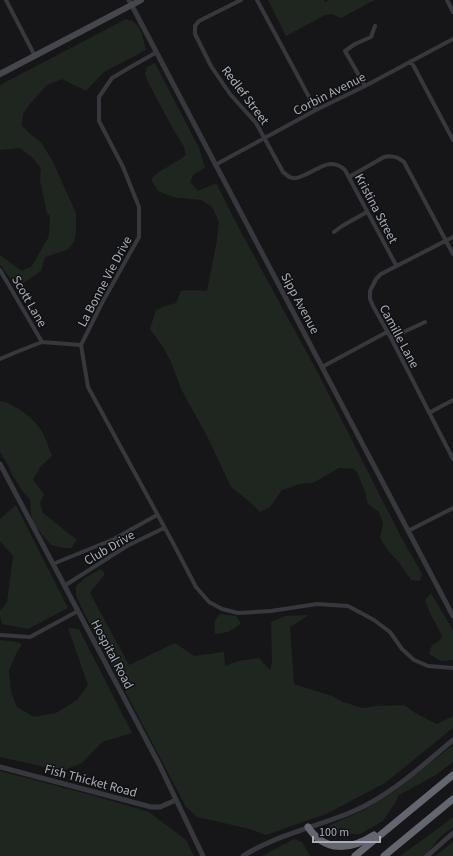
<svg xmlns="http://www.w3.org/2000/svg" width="453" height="856" viewBox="0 0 453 856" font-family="'Source Sans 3',sans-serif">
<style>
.green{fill:#1e261f}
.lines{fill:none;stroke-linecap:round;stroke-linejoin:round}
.minor{stroke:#37383d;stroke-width:4}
.tertiary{stroke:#37383d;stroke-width:5}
.secondary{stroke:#45474d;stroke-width:6}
.motorway{stroke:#63666e;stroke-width:7}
.labels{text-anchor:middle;stroke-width:3;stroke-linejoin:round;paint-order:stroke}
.street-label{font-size:13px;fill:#a8adb8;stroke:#111113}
</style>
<rect width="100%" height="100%" fill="#161618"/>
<path class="green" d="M268,0H324L325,2L330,0H375L341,18L331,14L325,15L286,36Z
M126,19C142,22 142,36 146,50L104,72L86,91L62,79L47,85L29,105L23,114L22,126L35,138L41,142L53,162L76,213V233L74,242L67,250L45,257L41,271L17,287L0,265V255L22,271L32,266L49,236L50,216L47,213L40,180L41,168L32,157L19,148L0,150V85Z
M155,63L199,148L205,168L194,174L190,182L198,191L216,183L240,230L319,375L399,533L422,574L420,581L411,580L398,561L388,551L380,538L383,523L379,512L368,504L365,492L357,472L353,469L339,468L313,483L300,484L282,490L270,507L260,512L250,502L231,487L207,436L181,389L171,362L163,347L150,329L156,310L165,306L176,303L181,291L191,290L207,291L217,240L219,222L212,207L201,200L173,197L158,191L151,179L159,172L179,160L186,155L184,147L173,129L149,84L145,74L147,67Z
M0,401C13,403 31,416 39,427C44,433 49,448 52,456L40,467L33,480L44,494L40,503L43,513L77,540L71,548H64L51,545L34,525L31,514L30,499L24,493L12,475L9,467L0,452Z
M16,505L68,608L28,629L2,624L0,617V611L7,602L13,556L0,541V519Z
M101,569L105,574L90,593L129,665L175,643L194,656L224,652L225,666L238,661L259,658L270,670L272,663L271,622L285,616L309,615L290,627L294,684L332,696L343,702L362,708L376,706L404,705L417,714L437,724L453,716V728L385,783L326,814L266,835L250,829L197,817L186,807L83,611L76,595V586L86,577Z
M431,593L453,630V660L441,661L429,654L432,645L439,641L442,636L429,611L425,600Z
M220,614L236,616L241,623C234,630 225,634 215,634C214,624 213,622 220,614Z
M68,628L79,629L132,733L102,742L82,763L62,771L0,757V640L17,642L22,644L16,654L9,671L11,691L17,707L34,717L56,713L77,700L88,685Z
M453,745V762L436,775L399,795L395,803L383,821L360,834H340L329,828L330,825L364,810L395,791Z
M0,771L95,796L149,812L186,840L194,856H0Z
M453,817V827L441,836L425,856H400L440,827Z
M294,839L302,842L310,856H262Z
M453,842V856H435Z"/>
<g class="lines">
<path class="minor" d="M6,0L35,56
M241,0L199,21L195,26V34L211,66L230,94L256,123L283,172C286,174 289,178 293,178C296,179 300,177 302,176C318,170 330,156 345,170L396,265
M257,0L316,110
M447,0L453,12
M157,52L134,65L112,78L99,97V121L123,167L139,207V237L102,303L81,345L88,387L173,543L196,587L209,602L222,609L238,613L271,611L317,604L348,606L374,620L390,632L402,649L414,660L428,666L453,668
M411,61L453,140
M365,86L345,51L355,44L371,37L375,26
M215,165L316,110L365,86L453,39
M349,177L384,157C392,155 398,157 404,162L453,254
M334,232L342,226L367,212
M453,237L381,274L376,279L370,291V299L373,306L391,338L453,459
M0,270L42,342
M391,338L425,322
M0,359L19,351L42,342L81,345
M322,367L387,332
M429,413L453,400
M408,531L453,508
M53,564L114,539L157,515
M64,586L127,546L164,528
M0,635L30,637L78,611"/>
<path class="tertiary" d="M129,0L453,616
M0,464L159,764L203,856
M0,767L151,807H160L176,800
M243,856C278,834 317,827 354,811C391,795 422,766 453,740
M427,856L453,833"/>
<path class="secondary" d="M0,74L141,0"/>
<path class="motorway" d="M308,827C325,853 351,850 374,835
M355,856L453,775
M384,856L453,799"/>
</g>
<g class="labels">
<g class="street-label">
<text transform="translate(329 93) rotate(-27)" y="5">Corbin Avenue</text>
<text transform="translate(246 95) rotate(53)" y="5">Redlef Street</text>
<text transform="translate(377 208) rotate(62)" y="5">Kristina Street</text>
<text transform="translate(104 281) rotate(-62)" y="5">La Bonne Vie Drive</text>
<text transform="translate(30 301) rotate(60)" y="5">Scott Lane</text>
<text transform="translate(301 303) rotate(62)" y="5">Sipp Avenue</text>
<text transform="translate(400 336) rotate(62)" y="5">Camille Lane</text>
<text transform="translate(109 547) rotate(-30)" y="5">Club Drive</text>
<text transform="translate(113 654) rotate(62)" y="5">Hospital Road</text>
<text transform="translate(91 780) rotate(15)" y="5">Fish Thicket Road</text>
</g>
</g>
<path d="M313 836v6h67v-6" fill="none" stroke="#a8adb8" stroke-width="2"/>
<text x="319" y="836" font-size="12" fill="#a8adb8" stroke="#111113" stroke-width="3" paint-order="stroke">100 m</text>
</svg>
